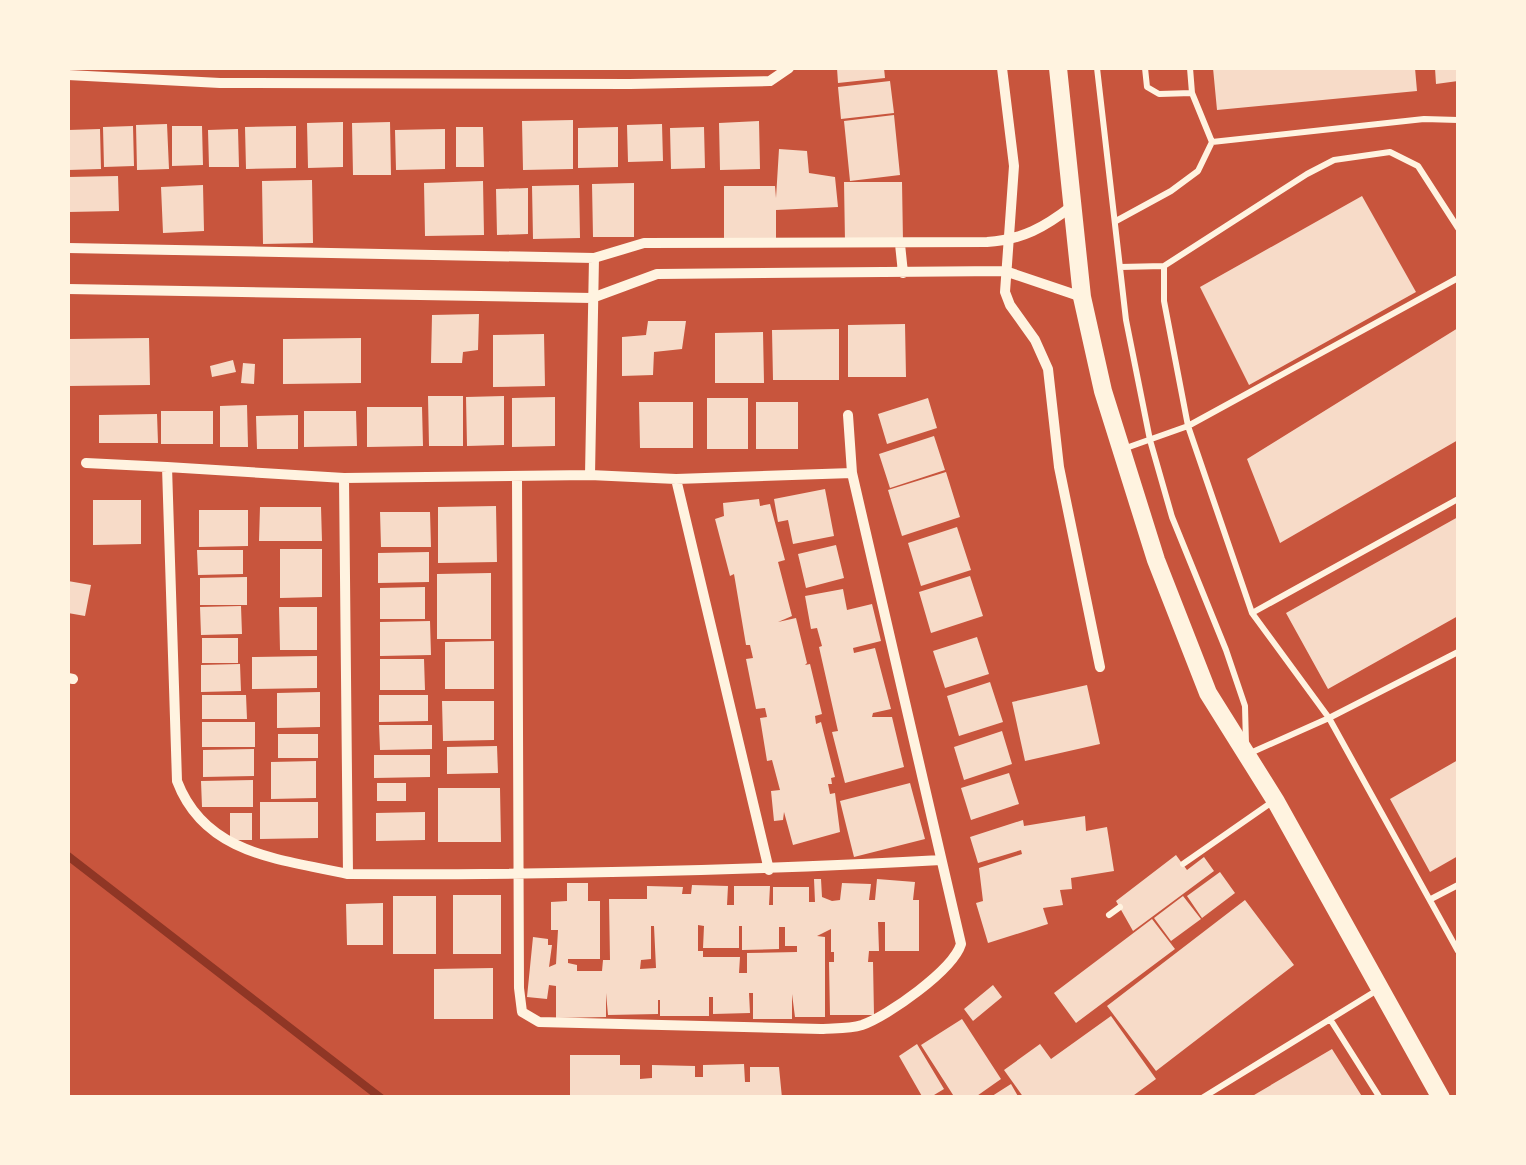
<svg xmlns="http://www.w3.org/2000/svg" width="1526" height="1165" viewBox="0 0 1526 1165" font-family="'Space Grotesk',sans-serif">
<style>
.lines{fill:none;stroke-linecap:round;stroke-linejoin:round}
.stream{stroke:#8f3625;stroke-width:8}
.building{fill:#f7dbc8;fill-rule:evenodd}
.service{stroke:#fff3e0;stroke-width:6}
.minor{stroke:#fff3e0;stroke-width:10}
.secondary{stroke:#fff3e0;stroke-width:18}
</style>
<rect width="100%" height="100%" fill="#c8553d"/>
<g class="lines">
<path class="stream" d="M68,856L381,1098"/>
</g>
<path class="building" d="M837,68H884L885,78L838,83Z
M1213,68H1415L1417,91L1217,110Z
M1435,68H1458V81L1436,84Z
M890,81L894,113L841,119L838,87Z
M894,115L900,175L850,181L844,121Z
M573,120V169L523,170L522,121Z
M759,121L760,169L720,170L719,123Z
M343,122V167L308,168L307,123Z
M390,122L391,175H353L352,123Z
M167,124L169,169L137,170L136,125Z
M662,124L663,161L628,162L627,125Z
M133,126L134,166L104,167L103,127Z
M172,126H202L203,165L172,166Z
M296,126V168L246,169L245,127Z
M456,127H483L484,167H456Z
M618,127V167L578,168V128Z
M704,127L705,168L671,169L670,128Z
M100,129L101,169L68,170V130Z
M238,129L239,167H209L208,130Z
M445,129V169L396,170L395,130Z
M779,149L807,151L809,173L835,177L838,207L776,210V239H724V186H775L776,198Z
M118,176L119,211L68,212V177Z
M312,180L313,243L263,244L262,181Z
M483,181L484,235L425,236L424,183Z
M844,182H902L903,242H845Z
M634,183V237H593L592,184Z
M203,185L204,231L163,233L161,187Z
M579,185L580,238L533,239L532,186Z
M528,188V234L497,235L496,189Z
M1362,196L1416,292L1249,385L1200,287Z
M479,314L478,350L463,352L462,363H431L432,315Z
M648,321H686L682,349L654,352L653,375L622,376V337L646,335Z
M905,324L906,377H848V325Z
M1458,328V440L1280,543L1247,459Z
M839,329V380H773L772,330Z
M763,332L764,383H715V333Z
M544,334L545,386L493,387V335Z
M149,338L150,385L68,386V339Z
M361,338V383L283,384V339Z
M233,360L236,372L212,377L210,366Z
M243,363L255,364L254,384L241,383Z
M428,396H463V446H429Z
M504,396V445L467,446L466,397Z
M555,397V446L512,447V398Z
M707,398H748V449H707Z
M928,398L937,428L887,444L878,414Z
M639,402H693V448H640Z
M756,402H798V449H756Z
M247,405L248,447H220V406Z
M367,407H422L423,446L367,447Z
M161,411H213V444H161Z
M304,411H356L357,446L304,447Z
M157,414L158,443H99V415Z
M298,415V449H257L256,416Z
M934,436L945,470L890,488L879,454Z
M946,472L960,517L902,536L888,490Z
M825,489L834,536L793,544L788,520L778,522L774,499Z
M759,499L760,506L770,504L785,560L778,562L792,616L778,622L796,618L807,663L805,665L810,664L822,714L815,716L816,724L821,722L835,777L831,778L832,784H828L830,794L835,793L840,832L793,845L784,812L783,820L774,821L771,791L780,790L772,760L767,761L760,718L767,717L765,708L756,709L746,659L753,658L750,645H746L734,574L730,576L715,519L724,516L723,503Z
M93,500H141V544L93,545Z
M496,506L497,562L438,563V507Z
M260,507H321L322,541H259Z
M199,510H248V546L199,547Z
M380,512H430L431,547H381Z
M1458,517V616L1328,689L1286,613Z
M957,527L971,570L921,586L908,543Z
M836,545L844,578L806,588L798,554Z
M280,549H322V597L280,598Z
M197,550H243V574L198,575Z
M429,552V582L378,583V553Z
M491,573V639H437V574Z
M970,576L983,616L931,633L919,592Z
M247,577V605H200V578Z
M68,581L91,585L85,616L68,613Z
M425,587V619H380V588Z
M843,589L847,610L872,604L881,641L853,648L854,653L875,648L891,709L873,713L872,717H892L904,767L845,783L832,732L838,731L819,647L822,646L817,628L811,629L805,596Z
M241,606L242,634L201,635L200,607Z
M279,607H317V650H280Z
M430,621L431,655L380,656V622Z
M977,637L989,674L945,688L933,651Z
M202,638H238V663H202Z
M494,641V689H445V642Z
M317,656V688L252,689V657Z
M380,659H424L425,690H380Z
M240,664L241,691L201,692V665Z
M990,682L1003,722L959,736L947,696Z
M1087,685L1100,744L1025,761L1012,702Z
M320,692V727L277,728V693Z
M202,695H246L247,719H202Z
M379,695H428V721L379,722Z
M442,701H494V740L443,741Z
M202,722H255V747H202Z
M379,725H432V749L380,750Z
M1002,731L1012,764L964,780L954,747Z
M278,734H318V758H278Z
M497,746L498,773L447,774V747Z
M254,749V776L203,777V750Z
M374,755H430V777L374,778Z
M1458,760V856L1430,872L1390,799Z
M316,761V798L271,799V762Z
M1009,773L1019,804L971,820L961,788Z
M253,780V807H202L201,781Z
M377,783H406V801H377Z
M910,783L925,839L854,857L840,801Z
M438,788H500L501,842H438Z
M260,802H318V838L260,839Z
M425,812V840L376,841V813Z
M230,813H252V840H230Z
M1085,816L1086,831L1107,827L1114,871L1071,878L1072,889L1060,890L1063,905L1043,908L1048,924L988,943L976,903L983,901L979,868L1022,854L1021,850L978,863L970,837L1023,820L1024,826Z
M1176,855L1187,870L1204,857L1214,871L1133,931L1116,901Z
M1220,872L1235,893L1202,918L1187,896Z
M814,879H821L822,897L832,901L840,900L842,883L871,884L869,900H875L877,879L915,882L913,900H919V951H885V922H878L879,951H869L868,962H873L874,1015H830L829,962H834V952H831V929L817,936L825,937V1017H795L792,994V1019H753V993H749L750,1013L713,1014V997H709V1016H660V1000H658V1014L608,1015L606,993V1017L556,1018V986L549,985L547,999L527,997L533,937L548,939V945H552L549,967L556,964L558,930H551V902L567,901V883H588V901H600V959H568V963L577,965V971H602L603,960H610L609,899H647V886L683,887L682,894H691L692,885L728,886L727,905H734V886H770L769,905H773V887H809V902H815ZM698,925L704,926L703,948H739V926H742V950L779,949V927H785V946H797V952L747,953V973H739L740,957H703V951H698ZM651,926H654L656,968L640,969L641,960L651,959Z
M453,895H501V954H453Z
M393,896H436V954H393Z
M1183,896L1201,919L1171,941L1154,918Z
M1245,900L1294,965L1156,1071L1107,1006Z
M383,903V945H347L346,904Z
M1152,919L1175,949L1076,1023L1054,993Z
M493,968V1019H434V969Z
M993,985L1002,997L973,1021L964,1009Z
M1111,1016L1156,1079L1130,1098H1024L1004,1070L1040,1044L1051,1059Z
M962,1019L1001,1079L974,1098H955L921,1045Z
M917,1044L944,1089L929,1098H923L899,1056Z
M1332,1049L1363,1098H1249Z
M570,1055H620V1065H640V1079L652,1078V1065L695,1066V1077H703V1065L744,1064L745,1082H750V1067H779L782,1098H570Z
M1011,1084L1019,1098H989Z"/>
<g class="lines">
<path class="service" d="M1097,68L1126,320L1150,440L1172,517L1226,650L1245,706L1246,744
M1145,68L1147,87L1159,94L1192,93
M1190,68L1192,93L1212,142L1424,119L1458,120
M1116,221L1171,191L1198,171L1212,142
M1458,228L1418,166L1390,152L1334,160L1307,174L1164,266V301L1188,426L1252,613L1329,718L1458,951
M1120,267L1164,266
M1126,448L1188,426L1458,278
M1252,613L1458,499
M1248,754L1329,718L1458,652
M1183,864L1272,802
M1431,899L1458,885
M1109,915L1120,907
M1330,1019L1380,1098
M1202,1098L1379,989"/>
<path class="minor" d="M1002,68L1014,166L1005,292L1010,305L1035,340L1048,369L1059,467L1100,667
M68,75L220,83L630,84L770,81L789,68
M900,244L903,273
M68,248L594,258L644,243L987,242C1022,240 1045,227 1072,206
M68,289L592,298L657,274L1005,271L1082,297
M86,463L167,467
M590,475L594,258
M517,476L519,988L522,1012L539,1022L821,1029C835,1028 849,1029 862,1025C888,1016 953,970 961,944L852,473L848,415
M344,478L348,874C546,875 743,871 941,860
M676,479L769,870
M68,678L73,679
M348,874C280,859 205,855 177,781L167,467L344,478L590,475L676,479L852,473"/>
<path class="secondary" d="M1058,68L1082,297L1103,391L1156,560L1208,693L1275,800L1441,1098"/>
</g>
<rect width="1526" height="1165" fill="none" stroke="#fff3e0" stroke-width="140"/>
</svg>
